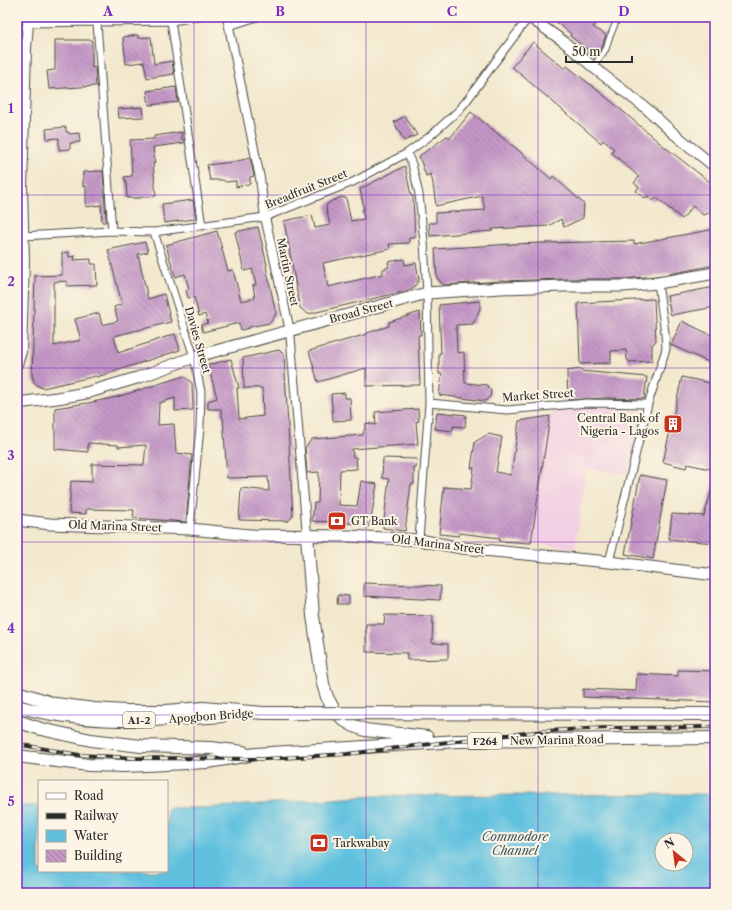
<svg xmlns="http://www.w3.org/2000/svg" width="732" height="910" viewBox="0 0 732 910" font-family="'Libre Caslon Text',serif">
<style>
.built{fill:#f2cfe2}
.water{fill:#60c1df;stroke:#467685;fill-rule:evenodd}
.building{fill:url(#building-back-hatch)}
.lines{fill:none;stroke-linecap:round;stroke-linejoin:round}
.pedestrian-casing{stroke:#494743;stroke-width:7}
.minor-casing{stroke:#494743;stroke-width:9}
.tertiary-casing{stroke:#494743;stroke-width:10}
.secondary-casing{stroke:#494743;stroke-width:12}
.primary-casing{stroke:#494743;stroke-width:13}
.motorway-casing{stroke:#494743;stroke-width:14}
.pedestrian{stroke:#fff;stroke-width:5}
.minor{stroke:#fff;stroke-width:7}
.tertiary{stroke:#fff;stroke-width:8}
.secondary{stroke:#fff;stroke-width:10}
.primary{stroke:#fff;stroke-width:11}
.motorway{stroke:#fff;stroke-width:12}
.rail-casing{stroke:#2b2b2b;stroke-width:4}
.rail{stroke:#fcf5e5;stroke-width:2.5;stroke-dasharray:8;stroke-linecap:butt}
.motorway-bridge-casing{stroke:#494743;stroke-width:14;stroke-linecap:butt}
.motorway-bridge{stroke:#fff;stroke-width:12}
.grid{fill:none;stroke:#7b2cbf;stroke-width:1;stroke-opacity:0.55}
.labels{text-anchor:middle;stroke-width:4;stroke-linejoin:round;paint-order:stroke}
.shield{fill:#fcf5e5;stroke:#6a6863;stroke-width:1}
.shield-label{font-size:10px;font-weight:bold;fill:#2b2b2b}
.street-label{font-size:11px;fill:#2b2b2b;stroke:#fcf5e5}
.poi-label{font-size:11px;fill:#2b2b2b;stroke:#fcf5e5;text-anchor:start}
.water-label{font-size:12px;font-style:italic;fill:#3b5861;stroke:#fcf5e5}
.neatline{fill:none;stroke:#7b2cbf;stroke-width:1.5}
.grid-label{font-size:13px;text-anchor:middle;font-weight:bold;fill:#7b2cbf}
</style>
<defs>
<pattern id="building-back-hatch" width="6" height="6" patternUnits="userSpaceOnUse"><rect width="6" height="6" fill="#c497c7"/><path d="M-1 5l2 2M0 0l6 6M5-1l2 2" fill="none" stroke="#9f7ba2"/></pattern>
</defs>
<rect width="100%" height="100%" fill="#fcf5e5"/>
<filter id="ink" filterUnits="userSpaceOnUse"><feTurbulence type="fractalNoise" baseFrequency=".025" numOctaves="2"/><feDisplacementMap in="SourceGraphic" scale="8" xChannelSelector="R" yChannelSelector="G"/><feConvolveMatrix kernelMatrix="1 2 1 2 8 2 1 2 1" color-interpolation-filters="sRGB"/></filter>
<filter id="wash" filterUnits="userSpaceOnUse"><feTurbulence type="fractalNoise" baseFrequency=".012" numOctaves="4" result="noise"/><feDisplacementMap in="SourceGraphic" scale="16" xChannelSelector="R" yChannelSelector="G"/><feGaussianBlur stdDeviation="0.9" result="paint"/><feColorMatrix in="noise" values="0 0 0 0 0 0 0 0 0 0 0 0 0 0 0 0 0 1.4 0 .05"/><feComposite in="paint" operator="in"/></filter>
<g filter="url(#wash)">
<rect width="100%" height="100%" fill="#f2e8cd"/>
<path class="built" d="M591,406L640,411L628,474L586,469L575,549L531,543L551,411Z"/>
<path class="water" d="M715,794V893H17V806H39V871H167V808H204L376,796ZM662,840H686V864H662Z"/>
<g id="blocks">
<path class="building" d="M550,17H600L593,27L606,35L602,47L596,56L570,36L571,34Z
M138,35V38L151,37L154,64L172,61L174,74L147,78L144,62L126,64L123,37Z
M55,40H92V68L95,67L96,86L49,89L47,71L55,70Z
M533,42L565,69L567,66L611,101L661,144L715,186V211L703,215L693,206L682,219L657,198L653,201L647,196L645,198L636,191L639,187L634,183L639,177L611,152L614,149L603,140L601,143L512,67Z
M176,87L178,102L149,105L147,91Z
M143,107L144,117L119,118L118,109Z
M471,112L518,150L551,179L553,176L584,204L583,218L564,227L561,219L548,226L492,229L493,231L430,236L429,223H436V213L485,210L482,196L436,206L433,184L431,174L426,176L419,156L432,147L447,136L450,138Z
M405,116L417,135L404,141L394,122Z
M66,127V132H69V134L79,133L80,142L70,143V149L59,150V138L47,139L46,129Z
M182,132L181,138L184,140V143L153,147L155,163H153L156,196L142,197L141,198H127L126,183L124,177L132,176L130,140L154,139V136Z
M250,158L254,176L250,177V184L236,187V181L226,182L223,180H210L207,165L233,162Z
M405,166L411,196H413L415,238H409V243L389,244L390,249L323,263L328,287L383,274V269L389,267L388,262L404,259L405,265L416,263L419,280L414,287L406,291L308,314L300,308L284,221L312,215L315,228L330,225L326,208L327,204L330,202L341,197L346,198L351,221L364,219L362,210H364L360,189Z
M103,171L106,222H102L101,205L86,207V186L83,187V172Z
M193,200L196,217L194,219L164,223L162,204Z
M258,227L267,265L266,266L276,314L270,323L249,327V328L241,330L239,323L203,332L201,325L208,323L205,314L199,316L194,297L188,298L186,290L189,289L185,274L175,277L166,245L217,231L228,271L233,270L241,301L255,298L253,285H256L252,269L244,271L235,232Z
M715,229V265L669,274L655,276L623,279H564L501,281L444,285L441,283L437,278L435,249L512,244L545,243L634,241V244Z
M145,242L148,252L138,254L148,299L164,294L171,322L114,336L118,353L175,334L180,350L97,377L96,376L43,388L38,386L34,382L32,375L35,276L62,275V253L69,252V257L75,256L74,260L91,259V264H96L97,285L67,286V281L54,282V346L81,340L75,319L99,313L102,325L118,321L114,307L122,304L108,250Z
M715,287V307L671,315L667,296Z
M654,299L656,341L652,345V361L629,362L627,359L626,350L611,351V363L580,364L578,303Z
M480,301V309L473,324L456,325L457,353L464,352L465,383L487,385L491,391L490,397L485,401L439,395L442,374H439V353H441L440,330L439,305Z
M420,312L421,335H418L420,385L366,386V368L318,382L309,351L367,334V333L389,326V322Z
M682,321L715,337V365L671,345Z
M279,350L284,355L293,516L288,521L239,520L241,488L269,491L268,477L227,478L223,417H222L221,409H208V401L217,398L208,365L231,359L239,388H237L239,419L263,416L262,388H244L243,358Z
M581,369V371L647,377L644,399L605,398L568,400L567,371Z
M184,376L192,383L193,410L175,411V398L159,403L158,425L174,424L176,453L192,455L186,522L133,518L134,510L86,509V514L69,513L71,481L92,482V464L144,465L146,445L118,447V445L88,443V452L55,449V408L88,403L117,397Z
M682,377L715,384V470L687,464L686,468L663,462Z
M345,393V398H350L351,420L333,421L331,394Z
M418,409L419,421L416,422L418,444L352,449L353,457H356L357,469L340,470L339,505L357,506L361,481L377,484L370,526L349,523L312,521L314,503H318L319,472L307,473L305,448L312,439L363,435L366,423L376,425L375,412Z
M437,412L466,415L465,427L453,426V431L435,429Z
M550,416L531,543L499,541L500,538L459,533V536L439,534L444,487L471,489L474,468H471L475,442L488,434L502,437L496,472L511,475L519,421Z
M383,458L417,459L416,468H414V484H411L405,531L383,528L389,479L382,478Z
M640,475L667,480L653,559L625,554Z
M713,485L715,486V543L669,539L672,514L704,516Z
M364,583L441,586L440,600L364,596Z
M338,595L349,596V604H337Z
M385,615L433,616L432,643L448,644V659L407,660V653L366,652V624H384Z
M678,670L715,671V702L583,697V689L636,691L637,674L678,676Z"/>
</g>
</g>
<g filter="url(#ink)">
<use href="#blocks" fill-opacity="0" stroke="#494743" stroke-width="1"/>
<g class="lines">
<g class="pedestrian-casing">
<path id="pedestrian" d="M593,67L606,49L609,39L618,17"/>
</g>
<g class="minor-casing">
<path id="minor" d="M171,21L202,226
M28,23L171,21L199,17
M97,23L112,231
M229,26L257,17
M17,50L26,49
M407,153L412,164L419,194L424,242L427,293L429,403L419,540
M154,232L194,357L201,392L200,428L190,529
M17,238L23,236L112,231L154,232L265,217L353,182L407,153L430,136L458,111L468,99L495,62L529,17
M429,403L507,410L587,403L648,404
M609,562L648,404L666,349L665,333L658,283"/>
</g>
<g class="tertiary-casing">
<path id="tertiary" d="M227,17L260,178L265,217L290,331L307,535"/>
</g>
<g class="secondary-casing">
<path id="secondary" d="M529,17L563,41L593,67L647,109L672,132L715,167
M17,364L21,352L24,261L22,188L26,49L28,23L30,17"/>
</g>
<g class="primary-casing">
<path id="primary" d="M17,403L57,398L86,393L140,377L194,357L427,293L501,288L564,286H623L658,283L715,273
M17,520L50,524L190,529L250,535L349,536L419,540L462,548L609,562L715,575"/>
</g>
<g class="motorway-casing">
<path id="motorway" d="M307,535L313,616L323,684L327,697L334,710L344,720L354,726L365,730L427,737
M17,692L55,704L94,709L125,711H166L203,708L263,713
M17,706C83,725 154,721 222,716
M17,721L41,729L91,740L141,746L211,748L243,752
M17,756L89,765L125,766L207,762L256,754L458,741L715,738"/>
</g>
<use href="#pedestrian" class="pedestrian"/>
<use href="#minor" class="minor"/>
<use href="#tertiary" class="tertiary"/>
<use href="#secondary" class="secondary"/>
<use href="#primary" class="primary"/>
<use href="#motorway" class="motorway"/>
<g class="rail-casing">
<path id="rail" d="M17,744L79,755L136,758L265,759L347,754L507,735L546,731L607,728L715,727"/>
</g>
<use href="#rail" class="rail"/>
<g class="motorway-bridge-casing">
<path id="motorway-bridge" d="M263,713L715,714"/>
</g>
<use href="#motorway-bridge" class="motorway-bridge"/>
</g>
</g>
<path class="grid" d="M194,17V893M366,17V893M538,17V893M17,195H715M17,368H715M17,542H715M17,715H715"/>
<defs>
<g id="building-square" transform="scale(1)"><rect x="-9" y="-9" width="18" height="18" rx="4" fill="#c8321e" stroke="#fcf5e5"/><path d="M-4-6H4V6H1V3H-1V6H-4ZM-2.5-4.3h1.7v1.8h-1.7ZM.8-4.3h1.7v1.8H.8ZM-2.5-1h1.7V.8h-1.7ZM.8-1h1.7V.8H.8Z" fill="#fff"/></g>
<g id="bank-square" transform="scale(1)"><rect x="-9" y="-9" width="18" height="18" rx="4" fill="#c8321e" stroke="#fcf5e5"/><path d="M-6-4H6V4H-6ZM0-2.3a2.3 2.3 0 1 0 0 4.6a2.3 2.3 0 1 0 0-4.6Z" fill="#fff"/></g>
</defs>
<g fill-rule="evenodd">
<use href="#building-square" x="673" y="424"/>
<use href="#bank-square" x="337" y="521"/>
<use href="#bank-square" x="319" y="843"/>
</g>
<g class="labels">
<g class="shield">
<rect x="123" y="712" width="32" height="16" rx="3"/>
<rect x="468" y="733" width="34" height="16" rx="3"/>
</g>
<g class="shield-label">
<text x="139" y="724">A1-2</text>
<text x="485" y="745">F264</text>
</g>
<g class="street-label">
<text transform="translate(306 189) rotate(-22)" y="4">Breadfruit Street</text>
<text transform="translate(288 272) rotate(78)" y="4">Martin Street</text>
<text transform="translate(361 311) rotate(-15)" y="4">Broad Street</text>
<text transform="translate(198 340) rotate(74)" y="4">Davies Street</text>
<text transform="translate(538 395) rotate(-4)" y="4">Market Street</text>
<text transform="translate(115 526) rotate(2)" y="4">Old Marina Street</text>
<text transform="translate(438 544) rotate(7)" y="4">Old Marina Street</text>
<text transform="translate(211 716) rotate(-4)" y="4">Apogbon Bridge</text>
<text transform="translate(557 740) rotate(-1)" y="4">New Marina Road</text>
</g>
<g class="poi-label">
<text x="659" y="422" text-anchor="end">Central Bank of<tspan x="659" dy="13">Nigeria - Lagos</tspan></text>
<text x="351" y="525">GT Bank</text>
<text x="333" y="847">Tarkwabay</text>
</g>
<g class="water-label">
<text x="515" y="841">Commodore<tspan x="515" dy="14">Channel</tspan></text>
</g>
</g>
<rect width="732" height="910" fill="none" stroke="#fcf5e5" stroke-width="44"/>
<rect x="38" y="780" width="130" height="92" fill="#fcf5e5" stroke="#a8a49b"/>
<rect x="46" y="793" width="20" height="6" fill="#ffffff" stroke="#a8a49b"/>
<text x="74" y="800" font-size="12" fill="#2b2b2b">Road</text>
<rect x="46" y="813" width="20" height="6" fill="#2b2b2b" stroke="#a8a49b"/>
<text x="74" y="820" font-size="12" fill="#2b2b2b">Railway</text>
<rect x="46" y="830" width="20" height="12" fill="#60c1df" stroke="#a8a49b"/>
<text x="74" y="840" font-size="12" fill="#2b2b2b">Water</text>
<rect x="46" y="850" width="20" height="12" fill="url(#building-back-hatch)" stroke="#a8a49b"/>
<text x="74" y="860" font-size="12" fill="#2b2b2b">Building</text>
<g transform="translate(674 852) rotate(331)"><circle r="19" fill="#fcf5e5" stroke="#a8a49b"/>
<path d="M0-3L7 15L0 10L-7 15Z" fill="#c8321e"/>
<text y="-6" font-size="11" font-weight="bold" text-anchor="middle" fill="#2b2b2b">N</text>
</g>
<path d="M566 56v6h66v-6" fill="none" stroke="#2b2b2b" stroke-width="2"/>
<text x="572" y="56" font-size="12" fill="#2b2b2b" stroke="#fcf5e5" stroke-width="3" paint-order="stroke">50 m</text>
<rect x="22" y="22" width="688" height="866" class="neatline"/>
<g class="grid-label">
<text x="108" y="16">A</text>
<text x="280" y="16">B</text>
<text x="452" y="16">C</text>
<text x="624" y="16">D</text>
<text x="11" y="113">1</text>
<text x="11" y="286">2</text>
<text x="11" y="460">3</text>
<text x="11" y="633">4</text>
<text x="11" y="806">5</text>
</g>
</svg>
